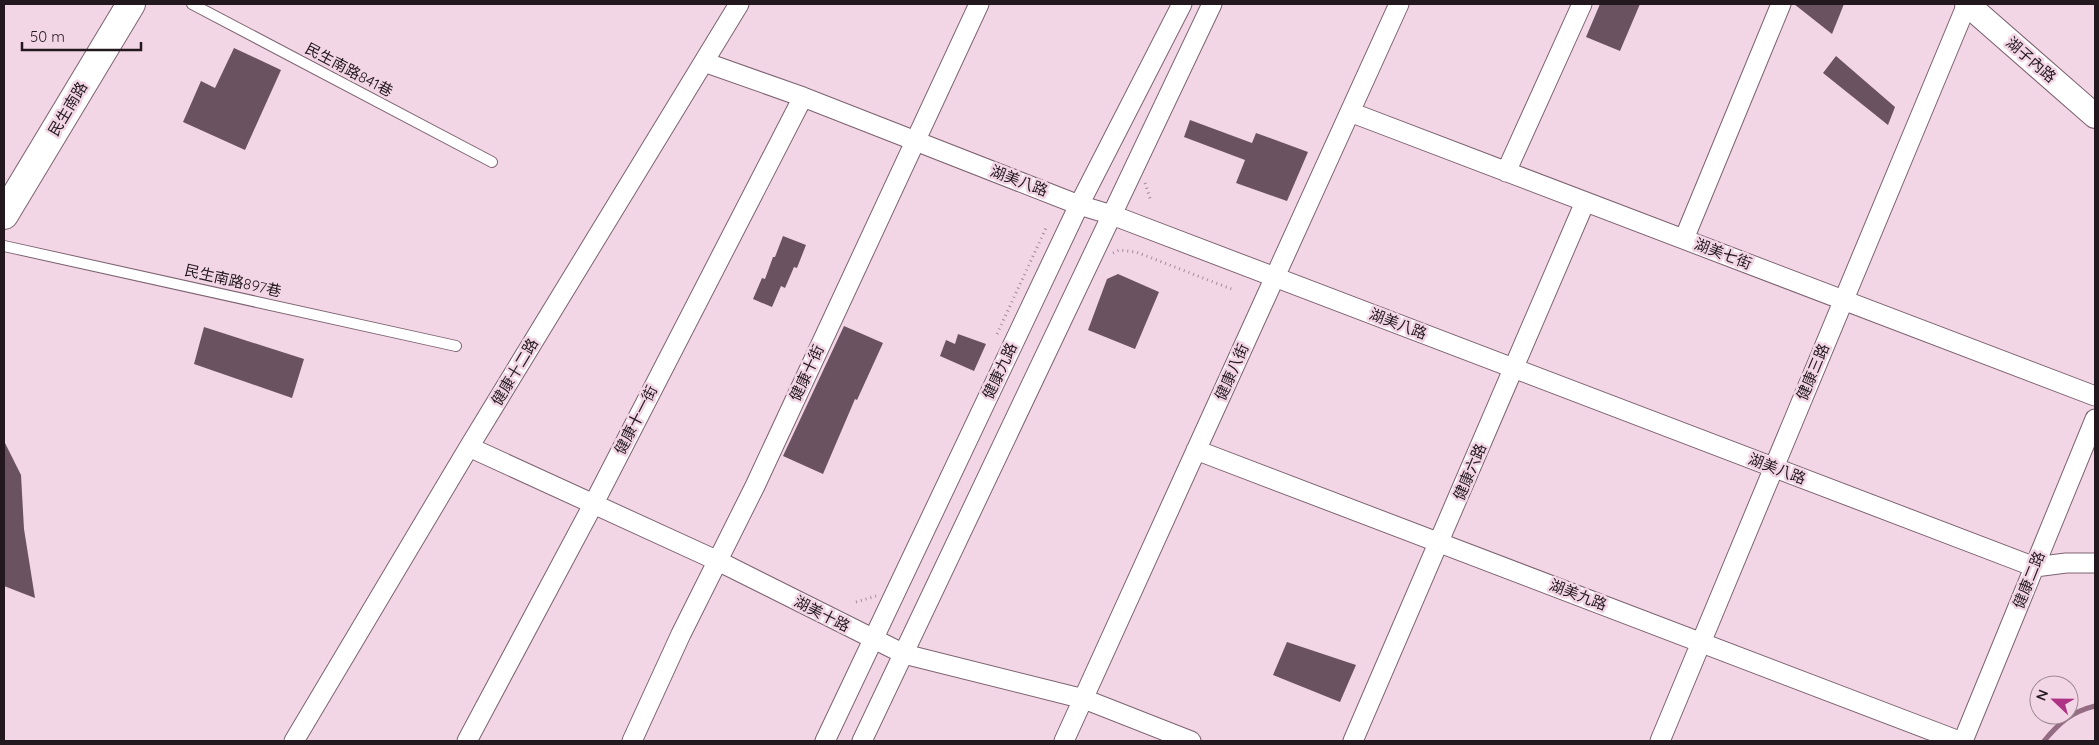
<svg xmlns="http://www.w3.org/2000/svg" width="2099" height="745" viewBox="0 0 2099 745" font-family="Quicksand,'Noto Sans TC',sans-serif">
<style>
.lines{fill:none;stroke-linecap:round;stroke-linejoin:round}
.stream{stroke:#946c83;stroke-width:5}
.building{fill:#6b5260}
.service-casing{stroke:#7d6371;stroke-width:12}
.minor-casing{stroke:#7d6371;stroke-width:21}
.tertiary-casing{stroke:#7d6371;stroke-width:26}
.secondary-casing{stroke:#7d6371;stroke-width:30}
.path{stroke:#a28c97;stroke-width:3;stroke-dasharray:1 4;stroke-linecap:butt}
.service{stroke:#fff;stroke-width:10}
.minor{stroke:#fff;stroke-width:19}
.tertiary{stroke:#fff;stroke-width:24}
.secondary{stroke:#fff;stroke-width:28}
.labels{text-anchor:middle;stroke-width:5;stroke-linejoin:round;paint-order:stroke}
.street-label{font-size:15px;fill:#22181e;stroke:#f3d6e5}
</style>
<rect width="100%" height="100%" fill="#f3d6e5"/>
<g class="lines">
<path class="stream" d="M2044,741C2060,722 2071,712 2095,706"/>
</g>
<path class="building" d="M1600,4H1640L1620,51L1586,37Z
M1794,4H1844L1832,34Z
M234,48L281,70L245,150L183,122L201,81L215,88Z
M1836,56L1895,107L1888,125L1823,73Z
M1190,120L1252,143L1256,133L1308,152L1287,201L1236,183L1245,160L1184,137Z
M783,236L806,245L797,268L794,267L785,288L781,286L772,307L753,299L762,278L765,279L773,257H775Z
M1118,274L1159,292L1135,349L1088,330L1107,279Z
M844,326L883,343L857,400L855,399L823,474L783,456Z
M204,327L304,359L292,398L194,364Z
M958,334L986,344L974,371L940,356L946,340L955,344Z
M4,441L21,475L24,529L35,598L4,586Z
M1287,642L1356,665L1340,702L1273,675Z"/>
<g class="lines">
<g class="service-casing">
<path id="service" d="M192,4L492,162
M4,246L456,346"/>
</g>
<g class="minor-casing">
<path id="minor" d="M704,62L803,97L1079,205L1112,215L2035,567L2066,563H2095
M1350,112L2095,396
M1506,172L1582,4
M1684,239L1781,4
M469,447L718,561L904,654L1084,699L1191,741
M1196,450L1959,741
M294,741L469,447L739,4
M467,741L594,503L803,97
M632,741L681,634L755,486L979,4
M825,741L1079,205L1182,4
M862,741L1212,4
M1064,741L1399,4
M1353,741L1585,202
M1660,741L1967,4
M1963,741L2095,419"/>
</g>
<g class="tertiary-casing">
<path id="tertiary" d="M1967,4L2095,116"/>
</g>
<g class="secondary-casing">
<path id="secondary" d="M4,215L131,4"/>
</g>
<path class="path" d="M1145,183L1151,201
M1113,253L1119,250L1136,252L1234,290
M997,334L1046,228
M856,602L876,596"/>
<use href="#service" class="service"/>
<use href="#minor" class="minor"/>
<use href="#tertiary" class="tertiary"/>
<use href="#secondary" class="secondary"/>
</g>
<g class="labels">
<g class="street-label">
<text transform="translate(2031 60) rotate(41)" y="5">湖子內路</text>
<text transform="translate(349 70) rotate(28)" y="5">民生南路841巷</text>
<text transform="translate(68 109) rotate(-59)" y="5">民生南路</text>
<text transform="translate(1019 181) rotate(21)" y="5">湖美八路</text>
<text transform="translate(1723 254) rotate(21)" y="5">湖美七街</text>
<text transform="translate(233 281) rotate(13)" y="5">民生南路897巷</text>
<text transform="translate(1398 324) rotate(21)" y="5">湖美八路</text>
<text transform="translate(1000 371) rotate(-65)" y="5">健康九路</text>
<text transform="translate(515 372) rotate(-59)" y="5">健康十二路</text>
<text transform="translate(1232 372) rotate(-66)" y="5">健康八街</text>
<text transform="translate(1813 372) rotate(-67)" y="5">健康三路</text>
<text transform="translate(807 373) rotate(-65)" y="5">健康十街</text>
<text transform="translate(636 420) rotate(-63)" y="5">健康十一街</text>
<text transform="translate(1777 469) rotate(21)" y="5">湖美八路</text>
<text transform="translate(1470 472) rotate(-67)" y="5">健康六路</text>
<text transform="translate(2029 580) rotate(-68)" y="5">健康二路</text>
<text transform="translate(1578 595) rotate(21)" y="5">湖美九路</text>
<text transform="translate(822 614) rotate(27)" y="5">湖美十路</text>
</g>
</g>
<rect width="2099" height="745" fill="none" stroke="#22181e" stroke-width="10"/>
<g transform="translate(2054 700) rotate(292)"><circle r="24" fill="#f3d6e5" stroke="#9f8a95"/>
<path d="M0-4L9 19L0 12L-9 19Z" fill="#af3385"/>
<text y="-8" font-size="14" font-weight="bold" text-anchor="middle" fill="#22181e">N</text>
</g>
<path d="M22 42v8h119v-8" fill="none" stroke="#22181e" stroke-width="2.5"/>
<text x="30" y="42" font-size="15" fill="#22181e" stroke="#f3d6e5" stroke-width="4" paint-order="stroke">50 m</text>
</svg>
